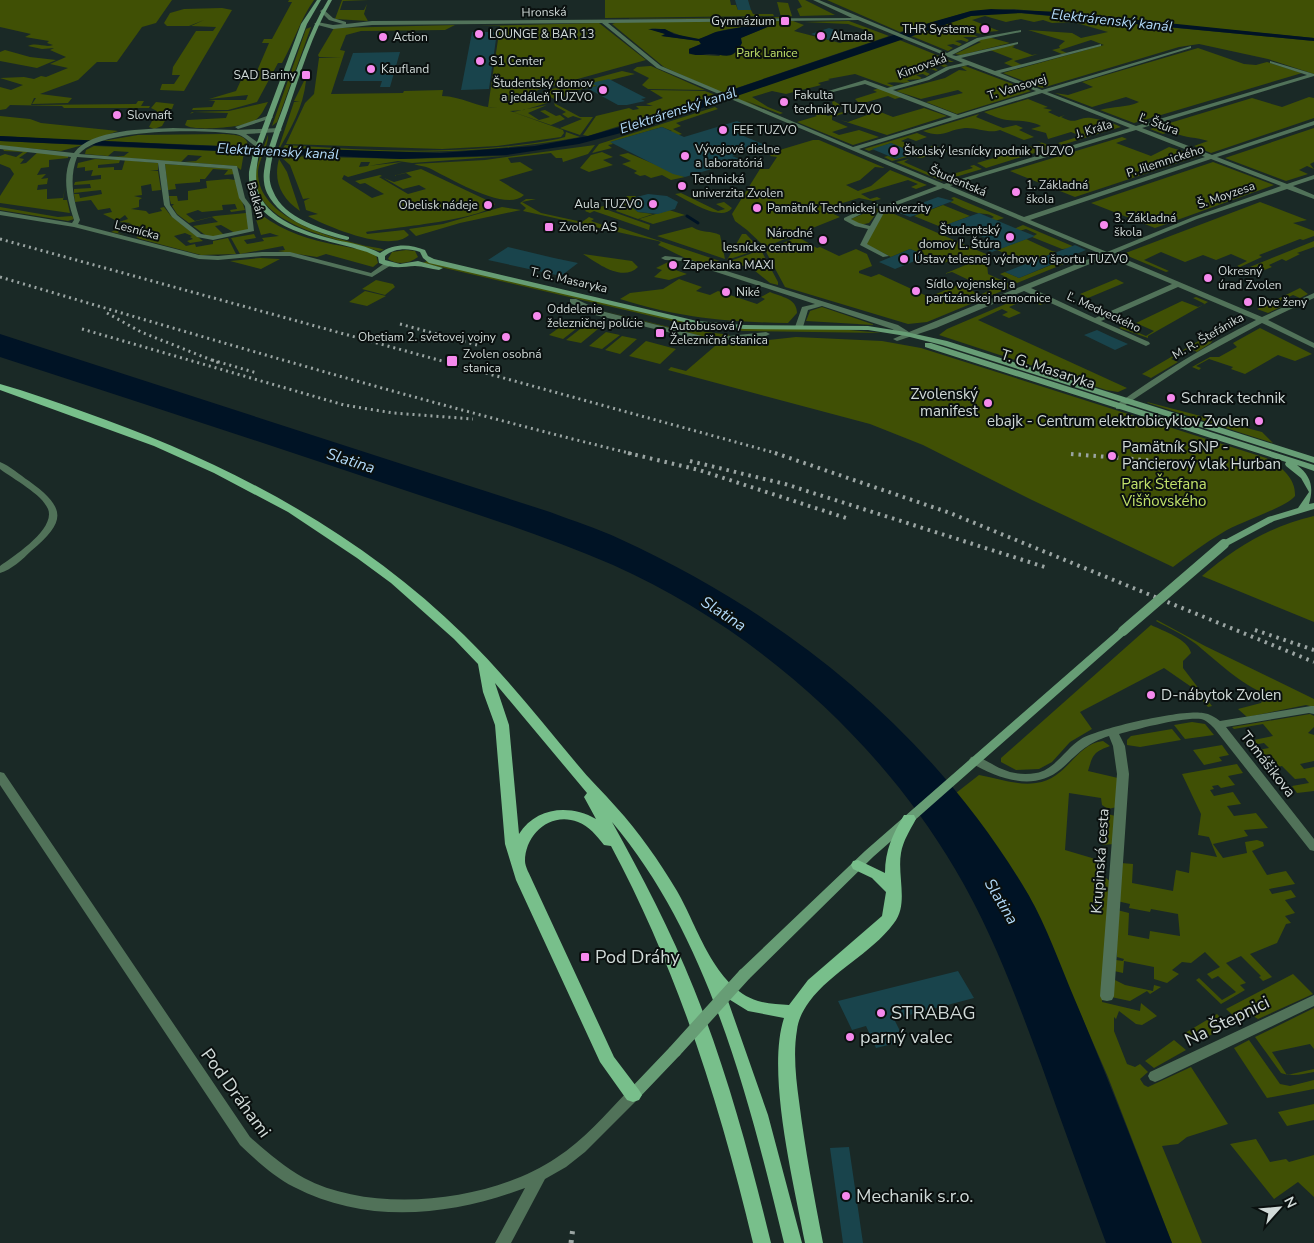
<svg xmlns="http://www.w3.org/2000/svg" width="1314" height="1243" viewBox="0 0 1314 1243" font-family="'Nunito Sans',sans-serif">
<style>
.green{fill:#405005;fill-rule:evenodd}
.water{fill:#001325}
.lines{fill:none;stroke-linecap:round;stroke-linejoin:round}
.stream{stroke:#001325;stroke-width:3}
.building{fill:#19444c}
.street{fill:#517259;fill-rule:evenodd}
.secondary{fill:#679d75;fill-rule:evenodd}
.primary{fill:#78bf8b;fill-rule:evenodd}
.rail-far2{stroke:#9ba5a3;stroke-width:3;stroke-dasharray:2 4;stroke-linecap:butt}
.rail-far1{stroke:#9ba5a3;stroke-width:4;stroke-dasharray:2.5 5;stroke-linecap:butt}
.rail{stroke:#9ba5a3;stroke-width:5;stroke-dasharray:3 6;stroke-linecap:butt}
.secondary-bridge-far1{stroke:#679d75;stroke-width:10}
.secondary-bridge{stroke:#679d75;stroke-width:13}
.poi-dot{fill:#f689ed;stroke:#0a100f;stroke-width:2}
.labels{text-anchor:middle;stroke-width:4;stroke-linejoin:round;paint-order:stroke}
.far-street-label{font-size:12px;fill:#d1dad8;stroke:#0a100f}
.far-poi-label{font-size:12px;fill:#d1dad8;stroke:#0a100f;text-anchor:start}
.far-park-label{font-size:12px;fill:#c2e26a;stroke:#0a100f}
.far-water-label{font-size:14px;font-style:italic;fill:#b2daf9;stroke:#0a100f}
.street-label{font-size:15px;fill:#d1dad8;stroke:#0a100f}
.poi-label{font-size:15px;fill:#d1dad8;stroke:#0a100f;text-anchor:start}
.park-label{font-size:15px;fill:#c2e26a;stroke:#0a100f}
.water-label{font-size:16px;font-style:italic;fill:#b2daf9;stroke:#0a100f}
.near-poi-label{font-size:18px;fill:#d1dad8;stroke:#0a100f;text-anchor:start}
.near-street-label{font-size:18px;fill:#d1dad8;stroke:#0a100f}
</style>
<rect width="100%" height="100%" fill="#1a2926"/>
<path class="green" d="M0,0H172L156,23L142,27L117,62H97L78,80L40,94L72,98L68,103L32,104L36,98H34L31,105L136,104L138,101H144L141,106H150L149,108H64L62,106L10,105L6,109L0,110V87L11,90L23,85L0,78L24,77L34,79L41,76L46,77L68,68L50,64L66,57L50,50L54,48L42,49L28,46C37,42 45,48 53,45L47,43L49,41L25,37L31,34L0,27Z
M289,0H314C300,20 294,42 282,63H278L257,102L228,110H192L193,108L212,107L215,101L208,100H246L248,95L209,99L236,91L242,78L257,77L260,71H257L269,43H262L264,39H272L292,2H288Z
M342,0H369L343,1L340,10H364L367,4L364,14L368,21L335,19Z
M605,0H730L731,5H736L738,10H751L753,14H773L774,16L605,18Z
M798,0H805L835,15L800,16L797,9L802,7Z
M827,0H1314V38L1014,9L971,11L900,32Z
M777,2L788,3L792,16L787,18L606,19L781,17Z
M222,8L232,10L184,91L160,90L162,84H174L180,75H172L173,67L196,31H213L216,27L191,26L204,20L189,26H167L164,23L170,13L184,9Z
M1007,12L1314,41V74L1268,59L1199,44L1179,47L1042,88L1003,73L1104,45L1091,40L1060,50L1067,53L1062,54L1052,50L1060,48L1059,46L1065,41L1028,30L1072,33L1081,38L1108,32L1073,22L1052,23L1043,20L1034,22L1021,19L1006,22L985,16L972,20L999,31L985,32L988,34C982,35 977,32 971,33L978,37H963L969,40L967,42L961,40L955,41L962,44L959,46L953,44L947,45L953,48L948,51L909,35L971,16Z
M793,21L804,25L794,31L840,43L871,32L848,24L804,22L849,21L889,36L722,93L664,67L612,24L618,22ZM770,26L740,38L719,56L689,54V49L701,44L699,41L663,36L666,34L650,29C667,26 680,39 698,39C705,38 710,34 716,32C734,27 752,27 770,26Z
M599,23L646,60L538,90L534,93L550,102L524,110L510,111L563,130L564,133L561,137L497,146L442,149L286,144L305,103L314,94L319,58L341,57H319L318,55L334,28L455,25L445,30L361,31L346,35L340,50L345,51L331,94L403,93L404,91L443,90L442,96C461,96 478,108 498,108L488,107L500,26H479Z
M311,27L277,122L272,126L306,29Z
M988,37L1010,43L961,55L955,54L981,42L977,41Z
M897,39L954,62H941L948,66L944,67L939,65L933,67L938,70L936,71L931,69L924,71L930,74L927,76L923,74L916,75L922,78L920,79L907,80L910,82C901,84 896,81 887,83L894,86L891,87L855,74L828,79L830,80L818,83L821,85L786,94L772,91L752,97L768,107L783,113L780,114L744,100L776,115L732,97Z
M1013,45L1015,46L1012,47L1032,55L1038,54L1014,61L1022,65L1013,67L1004,63L1013,59L990,50Z
M1198,48L1244,64L1256,65L1267,62L1302,73L1134,123L1100,110C1114,106 1126,108 1139,102L1126,97L1092,107L1055,93L1068,95L1093,87L1082,82Z
M5,50L30,57L56,60L37,68L0,61V52Z
M650,66H651L705,90L648,89L642,85L649,78L633,70L637,67Z
M965,66L1031,91L957,114L926,102L963,93L958,90L921,99L896,91L945,78L959,70L967,71L961,67Z
M622,71L635,74L594,84L597,86L569,92L567,94L570,95L554,99L542,92L559,87L560,90L581,84V82Z
M304,81H306C303,108 291,128 277,153L294,102H300L294,101Z
M881,88L902,97L895,99L888,96L860,104L855,99L877,92L873,90Z
M650,90L705,91L716,95L588,136L583,135L596,116L629,108L633,110L639,109L636,106H653L646,104L663,98Z
M1309,97L1314,98V118L1211,153L1194,146L1208,141C1196,137 1186,138 1174,133L1176,132L1171,129H1159L1166,133L1163,134L1150,129L1252,98L1282,107Z
M1028,99L1048,107L1043,108L1052,110L1048,112L1059,117L1065,115L1061,117C1078,126 1078,116 1091,118C1102,120 1111,122 1121,127L1094,135L1087,134L1091,136L1062,145L1058,143L1081,136L1071,132L1048,139L1046,133L1031,129L1041,126C1031,121 1021,121 1007,120C999,119 991,115 984,112Z
M175,101L172,109H168L171,110L162,126L154,129L149,127L157,111L151,108L156,102L174,104Z
M834,101L842,106L821,113L828,116L850,110L852,111L832,117V120L848,127L832,132L839,135L859,130L879,137L853,145L797,122L817,116L810,112L833,105L832,102Z
M268,102C264,109 261,117 254,121C244,127 194,132 185,125L187,120L226,118L228,113L194,112L190,114L192,112L229,111Z
M554,103L580,117H593L580,135L513,112L547,105L528,113L539,120L550,117L540,111L545,110L556,116L560,115L565,119L551,125L560,128L582,119L573,116L568,118L562,114L566,112L555,106Z
M715,107L718,109L676,123L681,126L673,129L682,134L633,148L672,131L662,127L611,142L613,144L608,145L612,148L592,153L599,144Z
M924,108L947,116L887,135L840,120L848,122L878,111L893,117Z
M979,114L976,117L1003,128L1016,125L1023,128L1019,130L1034,137L1024,140L1000,130C989,134 976,127 965,128C946,130 943,139 923,131Z
M0,116L30,119L41,123L118,131L90,141L0,136Z
M1314,128V162L1310,164L1314,169L1307,166L1299,170L1308,174L1286,181L1225,158Z
M566,132L580,137C477,156 388,153 283,148L285,145C376,151 468,156 558,139L565,137Z
M917,133L927,137L916,141L908,138L901,141L930,152L937,150L930,147L934,145L948,151L921,158L911,156L892,161L884,157L888,156L896,159L914,153L891,143L869,151L864,149Z
M224,134C234,135 248,134 248,147L103,141L138,135Z
M268,135C269,145 259,159 258,171C256,217 328,237 362,245C369,247 379,247 384,250L379,251C343,240 249,226 256,172C258,159 264,147 268,135Z
M1122,137L1127,139L1116,143L1151,156L1169,147L1199,156L1075,197L1010,171Z
M813,140H819L885,168L875,167L860,180L846,185L858,191L871,186L890,170L927,185L916,189L911,187L918,184L908,180L861,194L870,199L877,197L881,199L873,201L859,198L823,209L840,217L765,247L747,230L735,221L732,214L760,169H769L777,157L770,156L773,152Z
M1035,140L1054,147L986,168L977,163L1004,155L997,151L1009,148L1017,151L1042,143Z
M0,141L83,145L61,151L0,146Z
M595,145L588,154L563,162L562,158H556L551,153L508,158L511,163L520,162L533,170L499,180L524,195C506,213 448,177 429,168C424,166 419,166 414,164L485,160Z
M94,146L244,152L241,170L236,166L184,162L196,161L202,156L188,155L181,162L112,157L124,156L129,152L114,151L108,156L85,154L86,150Z
M3,149L29,151L19,158L24,159L20,164L26,163L39,151L68,156V158L49,160V167L41,168L37,175L46,174L41,179L48,178L47,184L38,185L37,190L47,189V199L63,198L65,188L63,200H67L70,213L0,203V196L14,174L10,168L0,164V156L5,154L16,157L23,152L4,151Z
M602,152L613,157L603,160L613,165L589,172L580,168L591,155Z
M628,153L685,177L671,180L662,175L651,178L645,175L640,176L634,173L637,171L622,164L631,161L619,155Z
M280,156L405,159L506,156L412,163L398,161L368,166L370,162H361L359,167L402,162L348,177L344,175L342,179L372,198L384,194L365,183L360,184L355,181L380,175L382,176L379,177L408,194L426,189L419,185L403,189L384,178L394,182L412,177L406,173L392,176L421,169L495,204C483,220 390,228 366,232L367,234L404,230L409,235C390,253 328,227 308,216L318,214L306,210L304,201L310,198L303,199L290,165Z
M95,159L120,160L119,163L98,165V168L114,167V170H122L125,160L158,163V170L150,171H158L161,190L152,191L151,184L141,186L142,195L134,196L142,198L139,200V207L131,209L146,211L149,214L162,211L160,208L164,207L171,216L203,241L190,243L187,241L193,239L190,237L192,236L185,233L174,236L186,246L195,244L196,247L213,244V241L228,238L236,254L201,255L140,239L136,237L141,235L136,233L141,231L137,227L119,231L118,233L125,235L111,232L131,223L119,222L128,219L125,215L117,221L103,214L112,212L110,208L98,210L91,200L75,202L74,194H79L80,198L102,194L101,190L74,193V189L91,188L90,184L74,185L75,182L101,179V175L91,176L93,170L85,171V167L77,168L78,163Z
M279,159L287,172L300,211C281,198 273,181 279,159Z
M909,159L904,162L929,173L935,171L946,176L973,168L970,166L974,165L982,169L942,181L896,162Z
M1213,162L1274,185L1155,228L1091,203Z
M165,164L233,169L235,174L224,175L228,170L213,169L205,179H200V182L175,184L176,189L168,190Z
M228,179L235,180L245,210L231,212L230,210L237,209L235,204L222,205L223,210L202,212L198,210L186,214L195,221L215,216L246,213L250,229L235,233L221,225L215,226L224,235L208,237L193,226L218,222L212,217L189,223L177,214L172,206L174,204H171L169,196H177L178,201L188,200V191L207,188L206,181Z
M681,193L718,211L725,209L716,204L724,202L732,208C722,223 687,200 675,194Z
M627,196H636L629,205L638,212L653,214L638,219L616,211Z
M954,197L1004,218L995,221L990,219L994,217C987,212 981,215 974,212C966,210 958,205 950,202L954,200L951,198Z
M526,199H536L522,202L541,213L582,222L589,217L594,219L591,221L612,228L615,226L720,261C702,271 675,252 658,245L661,242L658,241L523,211L526,208L520,203Z
M1260,202L1307,220L1293,223L1314,231V236L1303,240L1300,239L1259,255L1262,257L1240,267L1237,266L1247,261L1231,254L1216,260L1203,255L1185,262L1161,252L1144,260L1169,271L1166,272L1123,254Z
M943,205L970,216L941,227L914,216Z
M604,206H607L605,209L650,225L649,230L594,211L590,213L585,211L588,208L591,209Z
M0,207L58,217L72,216L74,219L68,221L0,210Z
M252,207C272,226 301,238 327,243C344,247 361,248 376,255L378,263L373,267L326,254L317,257L278,251L285,250L283,246L240,254L231,238L254,234L256,238L244,240L247,244L264,241L262,238L279,236L270,233L261,235Z
M502,207L521,210L460,223L416,236L409,229L443,224Z
M877,208L879,210L869,223L860,225L851,219Z
M669,210L685,215L653,224L639,219Z
M885,210L986,254L988,274L1014,286L927,322L908,324L785,287L765,250L798,237L817,248L820,247L839,256L856,249L867,254L872,266L859,271V273L871,277L879,274L929,297L960,284L980,295L990,290L952,272L944,274L968,264L956,258L944,263L910,249L891,257L866,244Z
M1023,225L1077,248L1062,249L1032,237L1037,234L1026,229L1019,231L1014,229Z
M692,227C704,234 710,230 720,235L725,259L657,236Z
M742,234H746L760,249L727,260Z
M1026,239L1052,251L1056,252L1027,263L997,250Z
M1314,241V247L1297,253L1300,254L1286,261L1282,259L1269,265L1272,267L1257,273L1245,269Z
M406,250L415,251L418,257C409,264 397,265 388,259L392,252Z
M761,250L778,282V285L770,283L754,270L730,261Z
M583,254L632,261L638,267C622,283 596,262 583,254Z
M1073,256L1076,259L1017,283L1000,274L1005,272L1019,278Z
M260,258L280,259L261,269L230,261Z
M427,261L695,324L743,329H839L882,333L743,331L694,326L423,263Z
M670,261L675,262L667,267L687,274L669,280L654,277L662,270L656,268Z
M679,279L702,287L696,291L710,295L718,291L757,304L765,299L761,297L770,292C781,297 797,298 797,313L788,323C724,322 682,318 620,299L630,293L663,289Z
M1116,279L1124,283L1088,298L1080,294Z
M376,280L393,284L395,287L385,295L362,289Z
M1300,288L1308,294L1300,298L1293,295L1276,303L1274,304L1281,307L1268,313L1257,309Z
M365,291L386,296L367,306L349,302Z
M1027,295L1046,303L1040,305L1027,299L1009,307L1021,313L1009,318L1002,315L1008,312L1002,309L978,320L1127,388L1118,392L1106,390L939,335L947,329Z
M1196,297L1208,302L1148,336V338L1119,328L1123,326L1146,336L1154,331L1136,323L1182,301L1198,307L1205,304L1193,298Z
M822,307L875,325L806,321L810,311Z
M596,309L669,327L730,335L726,337H705Z
M567,322L581,325L563,339L549,335Z
M584,326L598,329L581,343L566,340Z
M1260,328L1312,354L1295,361L1278,355L1245,374L1231,369L1233,367L1209,359L1196,366L1201,368L1199,370L1192,367L1210,357H1219L1237,347L1233,343Z
M606,332L620,335L602,349L589,346Z
M622,336L637,339L620,354L605,350Z
M1207,336L1213,339L1211,343L1197,352L1189,348L1171,359L1178,362L1151,378L1142,374Z
M796,337L882,341L921,348L962,361L1266,458C1280,466 1296,478 1295,496C1285,508 1239,522 1222,533C1205,543 1189,555 1173,567L1032,500L923,445L870,424L668,370L671,367L686,371L715,346Z
M646,341L676,349L660,364L629,356Z
M1147,402L1262,432L1273,443L1148,403Z
M1314,516V622L1202,576C1236,547 1270,526 1314,516Z
M1157,620L1205,646L1314,699V707L1306,705L1247,717L1238,709L1261,703L1266,694C1240,684 1218,662 1196,644C1184,635 1169,628 1156,621Z
M1151,625C1163,631 1188,639 1191,653L1183,661V668L1212,706L1208,707L1190,686L1164,668L1080,712L1092,729L1070,742L1052,762L1039,769L1016,770L1001,762V758Z
M1310,714L1314,716V727L1308,733L1314,735V761L1300,764L1304,769L1314,767V791L1297,793L1292,786L1309,783L1305,778L1295,779L1282,766L1266,769L1252,751L1269,748L1264,743L1247,746L1244,742L1273,736L1263,724L1234,729L1232,727Z
M1192,722L1205,724L1214,735L1185,739L1174,725Z
M1172,729L1181,740L1140,747L1127,745V740L1131,736Z
M1103,741L1110,746C1094,752 1093,754 1088,771L1118,778L1117,807L1108,809L1102,805L1101,798L1069,793L1065,850L1102,861L1101,874L1112,883L1102,1002L1140,1011L1141,1003L1157,1016L1142,1025L1136,1024L1119,1011L1116,1019L1114,1017V1031L1127,1064L1135,1067L1140,1064L1148,1072L1140,1079L1144,1085L1148,1087L1191,1067L1228,1124L1187,1137L1178,1144L1162,1146L1202,1243H1172L1108,1077L1029,896L982,826L956,793L979,775C998,778 1017,786 1036,783C1068,779 1075,744 1103,741Z
M1222,745L1229,755L1219,757L1222,761L1204,765L1193,750Z
M1237,764L1243,773L1228,776L1235,785L1221,788L1218,785L1212,786L1214,789L1210,790L1214,796L1233,792L1241,804L1227,806L1234,816L1256,813L1268,828L1244,830L1248,836L1213,844L1223,858L1247,853L1245,842L1257,840L1263,842L1264,846L1252,851L1267,875L1286,871L1295,884L1269,889L1272,894L1291,890L1296,897L1285,900L1295,913L1285,916L1291,923L1286,924L1277,943L1250,954L1272,977L1263,981L1259,977L1261,976L1241,956L1226,963L1246,983L1240,985L1245,990L1221,1004L1196,980L1199,978L1222,1000L1236,992L1218,976L1212,979L1207,974L1220,967L1205,952L1191,963L1182,962L1172,970L1179,974L1167,983L1154,979V967L1124,961L1123,973L1114,971L1116,960L1123,961L1124,959L1117,957V950L1113,944L1117,910L1129,913L1128,935L1149,939L1150,931L1180,936L1178,914L1151,909L1150,912L1129,908L1130,904L1117,901L1121,863L1133,864L1132,883L1173,891L1176,870L1189,873L1191,852L1217,857L1209,837L1198,835L1201,814L1182,774Z
M1105,813L1115,816L1114,844L1102,845Z
M1293,974L1313,994L1258,1019L1250,1014L1238,1020L1226,1009Z
M1113,979L1125,985L1153,991L1154,985L1161,987L1150,994L1147,991L1130,1001L1111,997Z
M1314,1008V1049L1310,1044L1272,1052L1287,1075L1314,1069V1072C1302,1074 1293,1077 1281,1073L1255,1037Z
M1217,1014L1228,1025L1197,1043L1185,1033Z
M1174,1040L1186,1050L1154,1068L1145,1061Z
M1249,1040L1280,1084L1290,1086L1314,1080V1089L1267,1098L1234,1048Z
M1314,1104V1120L1287,1126L1278,1112Z
M1256,1139L1270,1162L1286,1159L1289,1162L1314,1155V1197L1298,1182L1274,1199L1230,1144Z"/>
<path class="water" d="M991,9L1060,12L1314,38V41L1022,13L971,16L655,124L579,144L507,155L400,159L0,141V136L188,145L440,153L535,146L588,136L634,123L932,22L971,11Z
M757,24L770,26L741,38L742,43C732,62 725,54 709,54C701,55 695,56 689,53V49L701,44L699,41L661,36L665,34L648,29H665L674,34L699,39L716,32Z
M0,334L550,512C573,521 597,528 620,539C788,616 933,733 1028,894C1047,927 1060,965 1075,1000C1109,1080 1140,1162 1172,1243H1106C1084,1183 1062,1124 1041,1064C1016,997 992,931 955,869C878,738 752,627 613,565C539,533 460,509 383,483C256,440 128,399 0,357Z"/>
<g class="lines">
<path class="stream" d="M687,216L698,223"/>
</g>
<path class="building" d="M735,0H748L751,10H738Z
M829,28L849,34L832,41L811,34Z
M472,32H497L489,89L461,90Z
M400,52L390,87H380L382,81H343L353,53Z
M609,79L646,98L641,99L645,101L627,105H618L587,88L597,86L593,84L595,82Z
M737,121L750,127L734,132L765,145L732,156L742,160L685,177L673,174L610,142L662,127L684,137Z
M891,143L915,153L896,159L872,149Z
M648,194L667,196L678,202L675,209L658,214L638,212L629,205L633,198Z
M938,197L953,201L910,217L897,212Z
M979,213L1020,230L1035,236L992,252L979,246L993,241L964,229L949,234L937,228Z
M1075,245L1086,250L1019,278L1005,272Z
M508,247L554,258L578,263L561,276L488,260Z
M910,249L927,256L895,269L879,262Z
M1097,330L1112,337L1128,344L1115,350L1084,335Z
M958,971L974,998L894,1019L905,1041L876,1048L866,1026L852,1030L838,1001Z
M849,1147L863,1243H843L830,1148Z"/>
<g class="lines">
<path class="street" d="M813,0H819L947,53L977,38L1021,30V32L981,40L952,55L956,56L1018,42V44L961,58L995,71L1101,44V46L1000,73L1042,90L1191,46V48L1047,92L1136,126L1307,75L1270,63V61L1314,74V76L1142,128L1212,155L1314,121V125L1217,157L1287,184L1314,175V179L1293,186L1314,195V199L1287,189L1197,219L1113,254L1262,317L1314,293V298L1268,320L1314,343V348L1262,323L1192,361L1119,409H1116V405C1160,373 1207,345 1256,320L1178,287L1101,321L1149,342L1150,344L1146,346L1024,291L936,328L897,341L893,339L902,335L892,329L822,306L808,310L803,327L802,329H796L795,327L802,307L815,304L682,261L665,260L661,258L665,256L685,258L898,325L909,332L1101,254L943,188L886,209L867,244L889,256L883,257L860,245L868,229L855,226L844,220V218L874,204H878V206L851,219L859,223L870,226L881,207L937,186L657,68L602,23L372,25L333,29L314,24L317,22L333,25L343,24L329,20L320,11L323,9L333,18L346,22V24L372,21L852,18ZM858,20L963,63L946,67L925,78L887,88L865,80L825,92V94L865,84L952,117L853,147L661,66L608,23ZM968,65L1036,91L958,115L893,90L929,80L950,69ZM1042,93L1130,128L944,184L859,149ZM1136,130L1205,157L1024,217L950,186ZM1211,159L1281,186L1193,217L1107,252L1030,220ZM1107,257L1172,284L1095,318L1031,288Z
M270,115L273,117L272,118L238,129L235,127Z
M173,128L235,130L279,128L282,130L279,132L246,134L261,145L262,146L259,148C251,145 244,135 236,134C204,129 100,128 79,154L237,166L245,198L251,206L254,231L213,240L197,237L172,217L164,205L158,163L77,157C69,178 73,199 80,220L78,224L199,255L218,256L262,252H290L371,273L386,262L393,264L372,277L290,256H262L218,260L199,259L74,227L0,215V211L72,223L74,220C67,199 62,177 71,157L0,149V145L74,153C91,129 146,129 173,128ZM165,164L232,169L239,198L245,206L248,229L213,236L201,234L177,215L170,205Z
M570,299H576L601,311L710,338L766,332L770,334L766,336L710,342L595,315L570,303Z
M0,462C10,466 20,475 29,481C66,508 67,521 31,551C23,559 11,570 0,573V566C14,556 56,529 48,509C42,494 13,479 0,469Z
M1311,706H1314V714L1309,713L1226,727L1314,839V851L1310,850L1214,728C1210,724 1206,720 1201,719C1182,717 1138,729 1119,734L1125,746L1129,774L1114,996L1112,1000L1107,1001L1102,1000L1100,996L1117,774L1113,746L1109,736C1085,744 1079,753 1061,769C1034,792 999,779 971,763L969,760L971,757C981,755 993,766 1002,769C1013,774 1025,775 1036,773C1055,770 1066,748 1081,739C1099,728 1183,709 1203,713C1210,714 1215,717 1220,721Z
M0,772L4,773L250,1137C267,1152 284,1167 304,1178C374,1215 491,1202 556,1158C584,1140 605,1115 628,1091L633,1089L638,1091L640,1095L638,1099L585,1152L566,1167L545,1179L511,1243H495L525,1188C451,1216 367,1225 294,1187C274,1177 257,1161 240,1145L0,785Z
M1314,995V1006L1160,1080L1155,1082L1150,1080L1148,1076L1150,1072Z"/>
<path class="secondary" d="M317,0H321L307,24L259,153C257,165 255,175 257,187C264,220 309,233 336,240C351,243 367,246 380,253C394,243 410,244 425,250L428,256L434,259L697,321L744,325L868,326L906,332L947,341L1314,457V463L942,345L906,336L868,330L744,329L697,325L429,263L423,258L420,252C408,248 395,248 385,256V260L400,264L418,261L443,268L439,270C431,269 423,266 415,266C402,267 392,269 379,263L378,257L367,252C327,238 246,232 249,172C250,166 252,159 253,153L301,24Z
M328,0H332C312,34 301,72 288,110C281,130 272,151 270,172C269,179 270,185 273,191C284,219 323,229 349,237V239L347,240C318,233 282,222 267,193C264,187 263,178 264,171C267,148 276,127 284,105C297,69 308,33 328,0Z
M925,343H931L1314,465V471L1297,465C1311,476 1314,487 1309,504L1314,503V509L1274,521L1227,546H1221L1219,544L1221,542L1268,517L1298,508L1309,492L1301,478L1286,466L1285,464L1286,462L925,347Z
M1123,628L1128,631L1127,633L873,857L749,979L744,980L739,979L738,975L739,971L865,851L1119,629Z
M675,1046L680,1047L682,1051L680,1055L638,1099L633,1101L628,1099L626,1095L628,1091L670,1047Z"/>
<path class="primary" d="M0,384C28,392 56,402 84,412C224,461 357,530 464,635C505,675 540,720 577,764C589,779 603,792 616,807C639,832 659,861 677,891C698,927 714,987 758,1001C768,1004 779,1004 789,1005L808,980L882,916L886,892L872,878L853,869L851,865L853,861L858,860L885,873C885,850 893,834 904,815H914L916,819C910,830 903,841 901,853C897,876 909,904 894,923C871,954 832,971 809,1002C803,1010 798,1020 797,1030C793,1053 796,1079 799,1101C805,1149 814,1196 823,1243H805C794,1184 766,1073 784,1018L748,1011L727,998L768,1115L802,1243H784C749,1099 709,937 612,822C642,876 671,931 694,989C727,1071 750,1157 771,1243H753C720,1105 678,971 611,846L604,845C596,835 589,826 578,822C550,811 525,835 525,861C525,867 530,875 532,880L614,1057L639,1090L642,1095L639,1100L633,1102L627,1100L600,1062L516,880L505,844L495,725L483,692L478,664L454,639L391,583L357,558L288,512L214,473L154,446L0,390ZM495,683L587,793L584,797L596,819C570,804 536,807 519,834L509,725Z"/>
<path class="rail-far2" d="M0,239L779,454
M0,277C210,339 420,402 633,454
M107,313L141,332L219,363
M400,324L477,345
M82,329L344,405L393,413L473,419
M212,360L257,373"/>
<path class="rail-far1" d="M628,453L699,470L846,518
M775,453L950,513L1314,662
M1071,454L1170,462
M690,461L785,484L1048,568
M1255,630L1314,650"/>
<path class="rail" d="M571,1243L573,1227"/>
<path class="secondary-bridge-far1" d="M1123,631L1224,544"/>
<path class="secondary-bridge" d="M675,1051L744,975"/>
</g>
<g class="poi-dot">
<rect x="780" y="16" width="10" height="10" rx="2.5"/>
<circle cx="985" cy="29" r="5"/>
<circle cx="479" cy="34" r="5"/>
<circle cx="821" cy="36" r="5"/>
<circle cx="383" cy="37" r="5"/>
<circle cx="480" cy="61" r="5"/>
<circle cx="371" cy="69" r="5"/>
<rect x="301" y="70" width="10" height="10" rx="2.5"/>
<circle cx="603" cy="90" r="5"/>
<circle cx="784" cy="102" r="5"/>
<circle cx="117" cy="115" r="5"/>
<circle cx="723" cy="130" r="5"/>
<circle cx="894" cy="151" r="5"/>
<circle cx="685" cy="156" r="5"/>
<circle cx="682" cy="186" r="5"/>
<circle cx="1016" cy="192" r="5"/>
<circle cx="653" cy="204" r="5"/>
<circle cx="488" cy="205" r="5"/>
<circle cx="757" cy="208" r="5"/>
<circle cx="1104" cy="225" r="5"/>
<rect x="544" y="222" width="10" height="10" rx="2.5"/>
<circle cx="1010" cy="237" r="5"/>
<circle cx="823" cy="240" r="5"/>
<circle cx="904" cy="259" r="5"/>
<circle cx="673" cy="265" r="5"/>
<circle cx="1208" cy="278" r="5"/>
<circle cx="916" cy="291" r="5"/>
<circle cx="726" cy="292" r="5"/>
<circle cx="1248" cy="302" r="5"/>
<circle cx="537" cy="316" r="5"/>
<rect x="655" y="328" width="10" height="10" rx="2.5"/>
<circle cx="506" cy="337" r="5"/>
<rect x="446" y="355" width="12" height="12" rx="2.5"/>
<circle cx="1171" cy="398" r="5"/>
<circle cx="988" cy="403" r="5"/>
<circle cx="1259" cy="421" r="5"/>
<circle cx="1112" cy="456" r="5"/>
<circle cx="1151" cy="695" r="5"/>
<rect x="580" y="952" width="10" height="10" rx="2.5"/>
<circle cx="881" cy="1013" r="5"/>
<circle cx="850" cy="1037" r="5"/>
<circle cx="846" cy="1196" r="5"/>
</g>
<g class="labels">
<g class="far-street-label">
<text transform="translate(544 12) rotate(-1)" y="4">Hronská</text>
<text transform="translate(922 66) rotate(-20)" y="4">Kimovská</text>
<text transform="translate(1017 87) rotate(-17)" y="4">T. Vansovej</text>
<text transform="translate(1159 124) rotate(21)" y="4">Ľ. Štúra</text>
<text transform="translate(1094 129) rotate(-17)" y="4">J. Kráľa</text>
<text transform="translate(1165 161) rotate(-18)" y="4">P. Jilemnického</text>
<text transform="translate(958 181) rotate(23)" y="4">Študentská</text>
<text transform="translate(1226 195) rotate(-19)" y="4">Š. Moyzesa</text>
<text transform="translate(256 200) rotate(74)" y="4">Balkán</text>
<text transform="translate(137 230) rotate(15)" y="4">Lesnícka</text>
<text transform="translate(569 280) rotate(13)" y="4">T. G. Masaryka</text>
<text transform="translate(1104 312) rotate(25)" y="4">Ľ. Medveckého</text>
<text transform="translate(1208 336) rotate(-30)" y="4">M. R. Štefánika</text>
</g>
<g class="far-poi-label">
<text x="775" y="25" text-anchor="end">Gymnázium</text>
<text x="975" y="33" text-anchor="end">THR Systems</text>
<text x="489" y="38">LOUNGE &amp; BAR 13</text>
<text x="831" y="40">Almada</text>
<text x="393" y="41">Action</text>
<text x="490" y="65">S1 Center</text>
<text x="381" y="73">Kaufland</text>
<text x="296" y="79" text-anchor="end">SAD Bariny</text>
<text x="593" y="87" text-anchor="end">Študentský domov<tspan x="593" dy="14">a jedáleň TUZVO</tspan></text>
<text x="794" y="99">Fakulta<tspan x="794" dy="14">techniky TUZVO</tspan></text>
<text x="127" y="119">Slovnaft</text>
<text x="733" y="134">FEE TUZVO</text>
<text x="695" y="153">Vývojové dielne<tspan x="695" dy="14">a laboratóriá</tspan></text>
<text x="904" y="155">Školský lesnícky podnik TUZVO</text>
<text x="692" y="183">Technická<tspan x="692" dy="14">univerzita Zvolen</tspan></text>
<text x="1026" y="189">1. Základná<tspan x="1026" dy="14">škola</tspan></text>
<text x="643" y="208" text-anchor="end">Aula TUZVO</text>
<text x="478" y="209" text-anchor="end">Obelisk nádeje</text>
<text x="767" y="212">Pamätník Technickej univerzity</text>
<text x="1114" y="222">3. Základná<tspan x="1114" dy="14">škola</tspan></text>
<text x="559" y="231">Zvolen, AS</text>
<text x="1000" y="234" text-anchor="end">Študentský<tspan x="1000" dy="14">domov Ľ. Štúra</tspan></text>
<text x="813" y="237" text-anchor="end">Národné<tspan x="813" dy="14">lesnícke centrum</tspan></text>
<text x="914" y="263">Ústav telesnej výchovy a športu TUZVO</text>
<text x="683" y="269">Zapekanka MAXI</text>
<text x="1218" y="275">Okresný<tspan x="1218" dy="14">úrad Zvolen</tspan></text>
<text x="926" y="288">Sídlo vojenskej a<tspan x="926" dy="14">partizánskej nemocnice</tspan></text>
<text x="736" y="296">Niké</text>
<text x="1258" y="306">Dve ženy</text>
<text x="547" y="313">Oddelenie<tspan x="547" dy="14">železničnej polície</tspan></text>
<text x="670" y="330">Autobusová /<tspan x="670" dy="14">Železničná stanica</tspan></text>
<text x="496" y="341" text-anchor="end">Obetiam 2. svetovej vojny</text>
<text x="463" y="358">Zvolen osobná<tspan x="463" dy="14">stanica</tspan></text>
</g>
<g class="far-park-label">
<text x="767" y="57">Park Lanice</text>
</g>
<g class="far-water-label">
<text transform="translate(1112 20) rotate(6)" y="5">Elektrárenský kanál</text>
<text transform="translate(678 110) rotate(-18)" y="5">Elektrárenský kanál</text>
<text transform="translate(278 151) rotate(3)" y="5">Elektrárenský kanál</text>
</g>
<g class="street-label">
<text transform="translate(1048 369) rotate(18)" y="5">T. G. Masaryka</text>
<text transform="translate(1268 764) rotate(52)" y="5">Tomášikova</text>
<text transform="translate(1100 861) rotate(-86)" y="5">Krupinská cesta</text>
</g>
<g class="poi-label">
<text x="978" y="399" text-anchor="end">Zvolenský<tspan x="978" dy="17">manifest</tspan></text>
<text x="1181" y="403">Schrack technik</text>
<text x="1249" y="426" text-anchor="end">ebajk - Centrum elektrobicyklov Zvolen</text>
<text x="1122" y="452">Pamätník SNP -<tspan x="1122" dy="17">Pancierový vlak Hurban</tspan></text>
<text x="1161" y="700">D-nábytok Zvolen</text>
</g>
<g class="park-label">
<text x="1164" y="489">Park Štefana<tspan x="1164" dy="17">Višňovského</tspan></text>
</g>
<g class="water-label">
<text transform="translate(351 460) rotate(18)" y="6">Slatina</text>
<text transform="translate(724 613) rotate(33)" y="6">Slatina</text>
<text transform="translate(1002 901) rotate(59)" y="6">Slatina</text>
</g>
<g class="near-poi-label">
<text x="595" y="963">Pod Dráhy</text>
<text x="891" y="1019">STRABAG</text>
<text x="860" y="1043">parný valec</text>
<text x="856" y="1202">Mechanik s.r.o.</text>
</g>
<g class="near-street-label">
<text transform="translate(1227 1021) rotate(-26)" y="6">Na Štepnici</text>
<text transform="translate(236 1093) rotate(54)" y="6">Pod Dráhami</text>
</g>
</g>
<g transform="translate(1279 1208) rotate(63)" stroke="#0a100f" stroke-width="4" paint-order="stroke">
<path d="M0-4L9 19L0 12L-9 19Z" fill="#d1dad8"/>
<text y="-8" font-size="14" font-weight="bold" text-anchor="middle" fill="#d1dad8">N</text>
</g>
</svg>
